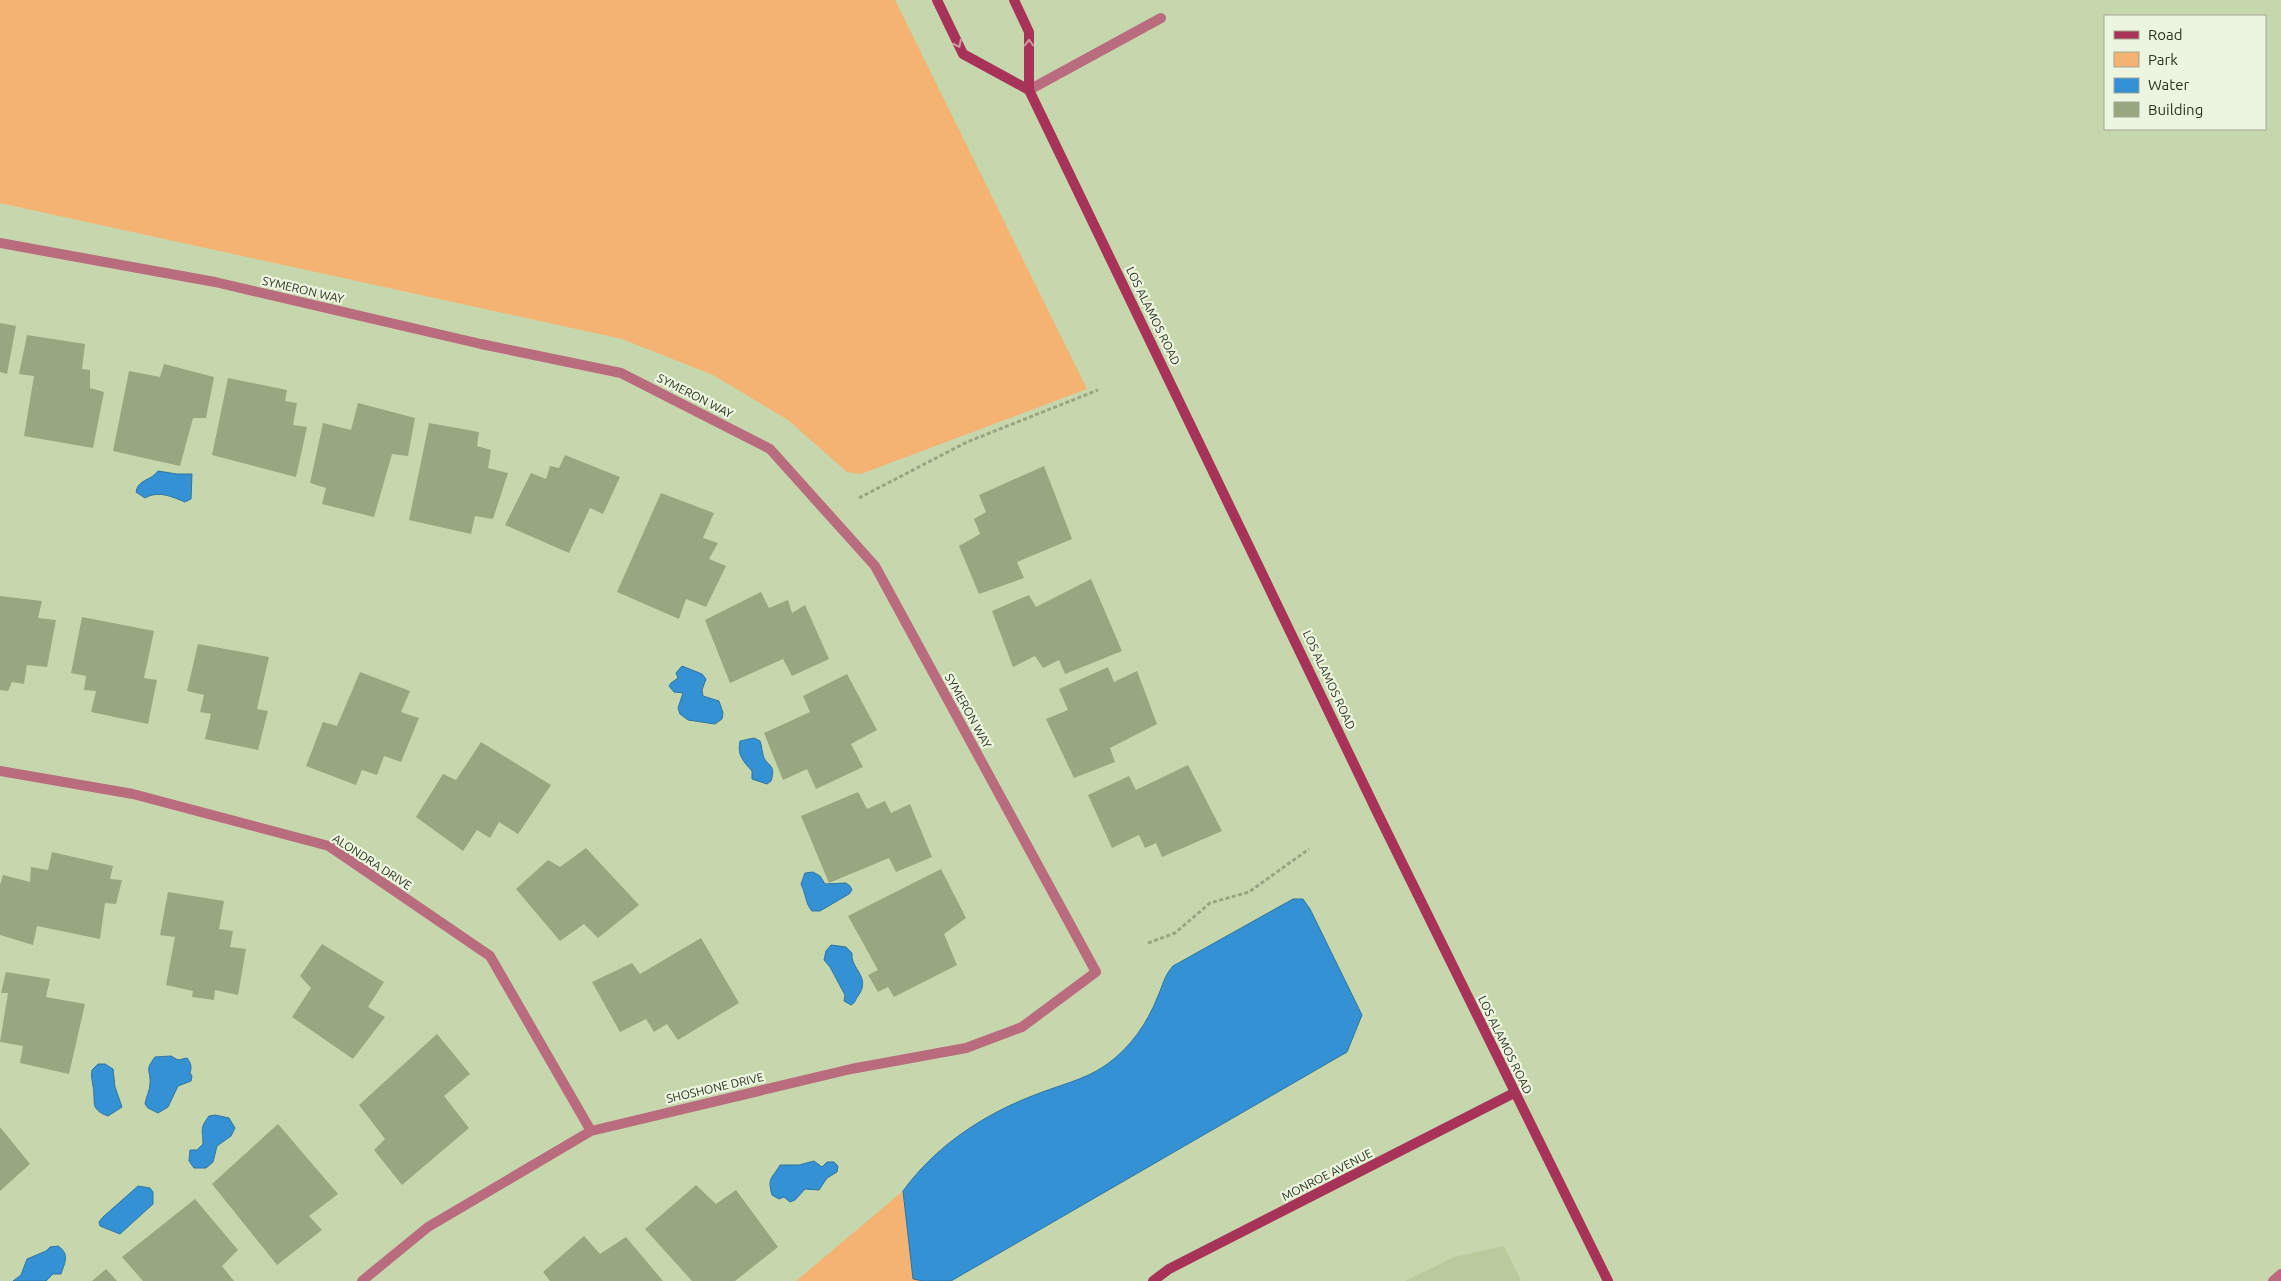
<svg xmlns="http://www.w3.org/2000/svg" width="2281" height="1281" viewBox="0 0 2281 1281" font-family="Ubuntu,sans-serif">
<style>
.built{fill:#b9cb9c}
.green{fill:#f4b273}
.water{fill:#3391d4;stroke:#31749f}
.building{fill:#98a77f}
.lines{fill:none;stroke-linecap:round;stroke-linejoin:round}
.path{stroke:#98a582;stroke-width:3;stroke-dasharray:4 2.5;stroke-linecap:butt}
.lane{stroke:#ba6c7f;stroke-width:10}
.street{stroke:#ba6c7f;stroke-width:10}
.secondary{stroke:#a73359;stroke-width:10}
.oneway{stroke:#cd9ea3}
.labels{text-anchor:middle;stroke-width:4.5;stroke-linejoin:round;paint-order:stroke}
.street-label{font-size:12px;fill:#2c3222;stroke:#ecf5df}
</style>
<rect width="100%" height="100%" fill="#c7d7ad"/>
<path class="built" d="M1504,1246L1521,1281H1405L1454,1257Z"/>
<path class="green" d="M0,0H895L1087,389L861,474L847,472L788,420L713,375L622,339L0,203Z
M903,1191L913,1278L923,1281H796Z"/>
<path class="water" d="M158,471L177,474H192L191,499L185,502C172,497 159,490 145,498L136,492C138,479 151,481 158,471Z
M682,666L702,674L706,679L702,690L703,696L719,701L723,713L722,719L715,724L688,720L680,714L678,708L683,693L674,692L669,686L671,683L678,678L676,673Z
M754,738L760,741C762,746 762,753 764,758C769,767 776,765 771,781L767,784L752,779V771C743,761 737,755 740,741Z
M813,872L820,876L825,884L846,883L850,886L852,890L849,894L820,911H812C805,903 806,894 801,884L805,873Z
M1293,899H1303L1310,909L1362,1015L1347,1052L951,1281H923L913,1279L903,1191C935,1147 981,1116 1032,1096C1056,1086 1085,1080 1106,1065C1130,1048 1147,1024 1158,996C1163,985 1164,976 1173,966Z
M831,945L846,947L852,953C850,969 872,977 858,996C855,1000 856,1002 851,1005L844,1001L845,995L830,967L824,960L826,951Z
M171,1056L178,1060L187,1058C191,1063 192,1067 190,1073L192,1076L191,1081L178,1086L168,1107L158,1113L148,1108L145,1104C146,1097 150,1090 150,1084C151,1070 144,1071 155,1057Z
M98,1064H105L113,1069L115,1087L122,1107L108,1116C89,1109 96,1102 93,1086C92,1080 91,1076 92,1070Z
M215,1115L229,1118L235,1128L231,1136L217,1146L213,1162L206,1168H194L189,1161L190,1150H197L203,1144C203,1130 199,1129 209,1116Z
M814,1161L822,1167L827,1162H834L838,1166L837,1172L827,1178L819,1190L805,1189L795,1200L790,1202L784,1197L779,1199L772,1195C767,1177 772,1179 780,1165H799Z
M138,1186L150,1188L153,1192V1204L120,1234L100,1226L99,1222L103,1217Z
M58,1246C70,1254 65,1262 61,1274H53L46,1281H13L21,1275L27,1259L46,1251L50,1247Z"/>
<path class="building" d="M0,323L16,326L7,374L0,372Z
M27,335L85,344L82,369L90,370V388L104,392L93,448L24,436L34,376L19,374Z
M164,364L214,377L206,418H193L180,466L113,451L129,371L160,377Z
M228,378L287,390L285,401L297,403L293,425L307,427L296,477L212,455Z
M358,403L415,418L408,456L392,454L374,517L322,504L326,488L310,483L323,423L351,430Z
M429,423L479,432L477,446L491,450L488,468L508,473L493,519L475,516L471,534L409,520Z
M565,455L620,477L603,514L590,508L569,553L505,525L531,473L546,479L550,466L559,468Z
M1044,466L1072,539L1017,562L1024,578L979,594L959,546L980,534L974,519L986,512L979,495Z
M661,493L714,513L703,538L718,543L709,559L726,566L706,607L686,599L679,619L617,592Z
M1091,579L1122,651L1065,674L1059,660L1043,668L1035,656L1013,667L992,611L1029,595L1036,607Z
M761,592L769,608L788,600L792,613L805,605L829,659L792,676L783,659L730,683L705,620Z
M0,596L42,601L38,618L56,620L47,667L27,665L24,684L12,682L8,691L0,690Z
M82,617L154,631L144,678L157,680L148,724L91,712L96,691L84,690L86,676L71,673Z
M198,644L269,657L257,709L268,711L258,750L205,739L211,714L200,712L204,695L187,691Z
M1108,667L1114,682L1137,671L1157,724L1110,748L1115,762L1074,778L1046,719L1068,710L1059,689Z
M360,672L410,691L401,712L419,718L401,762L384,756L377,775L362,770L356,785L306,766L323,722L337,726Z
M847,674L877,730L851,744L863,767L816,789L807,769L783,780L764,733L810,712L803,696Z
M481,742L551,785L518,834L499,822L490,838L477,830L463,851L416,817L443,774L456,780Z
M1188,765L1222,831L1162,857L1156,843L1145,848L1139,835L1112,848L1088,795L1129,776L1136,790Z
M858,792L867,809L885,801L891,813L910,804L932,857L896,872L889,858L829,883L801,816Z
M586,848L639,905L598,938L584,924L560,941L516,889L548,860L560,867Z
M52,852L113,866L110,879L122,880L116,904L105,903L100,939L37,926L33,945L0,935V885L3,875L30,882L31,867L48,870Z
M941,869L966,918L944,934L957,965L894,997L888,987L878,992L868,975L878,970L848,916Z
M168,892L224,901L219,929L233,931L230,947L246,949L238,995L215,990L214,1000L192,997L193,991L166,985L175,937L160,935Z
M701,938L739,1003L678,1040L667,1024L654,1032L646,1019L620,1032L592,982L632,963L640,974Z
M322,944L384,982L368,1007L385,1017L353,1059L292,1017L311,988L300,976Z
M6,972L50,979L46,997L85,1004L69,1074L20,1063L23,1046L0,1042L8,993H1Z
M437,1034L470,1074L444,1096L469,1128L402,1185L374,1150L385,1139L359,1105Z
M278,1124L338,1194L309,1216L322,1230L277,1265L212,1184Z
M0,1127L30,1164L0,1191Z
M696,1185L716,1204L736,1190L778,1247L735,1281H692L645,1229Z
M195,1199L238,1250L222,1266L234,1281H143L122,1257Z
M584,1236L600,1254L626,1237L663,1281H550L543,1272Z
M106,1269L117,1281H92Z"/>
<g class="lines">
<path class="path" d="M859,498L967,442L1098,390
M1148,943L1175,933L1210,903L1249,892L1309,849"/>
<path class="lane" d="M1029,90L1161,18"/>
<path class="street" d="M0,243L215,282L481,344L621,373L770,449L875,566L1096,972L1022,1027L966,1048L851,1069L591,1131L428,1227L362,1281
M0,771L133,794L329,846L490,956L591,1131
M2273,1281L2281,1274"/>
<path class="secondary" d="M937,0L963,54L1029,90
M1014,0L1029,32V90L1378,814L1608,1281
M1153,1281L1169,1269L1514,1093"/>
</g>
<defs><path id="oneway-chevron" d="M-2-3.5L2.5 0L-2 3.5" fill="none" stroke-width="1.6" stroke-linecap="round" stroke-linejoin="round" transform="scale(1.25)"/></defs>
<g class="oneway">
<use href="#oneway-chevron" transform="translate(1029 43) rotate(-90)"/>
<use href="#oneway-chevron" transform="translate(958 44) rotate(64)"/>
</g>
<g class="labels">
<g class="street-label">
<text transform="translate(303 290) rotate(13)" y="4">SYMERON WAY</text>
<text transform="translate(1153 316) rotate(64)" y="4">LOS ALAMOS ROAD</text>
<text transform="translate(695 396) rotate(27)" y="4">SYMERON WAY</text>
<text transform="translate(1329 680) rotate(65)" y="4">LOS ALAMOS ROAD</text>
<text transform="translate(968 711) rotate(61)" y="4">SYMERON WAY</text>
<text transform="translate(372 862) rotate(33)" y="4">ALONDRA DRIVE</text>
<text transform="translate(1505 1045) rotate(64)" y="4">LOS ALAMOS ROAD</text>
<text transform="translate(715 1088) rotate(-13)" y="4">SHOSHONE DRIVE</text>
<text transform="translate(1327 1175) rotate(-27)" y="4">MONROE AVENUE</text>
</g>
</g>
<rect x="2104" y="15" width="162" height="115" fill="#ecf5df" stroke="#9fa793"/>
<rect x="2114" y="31" width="25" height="8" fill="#a73359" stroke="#9fa793"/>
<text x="2148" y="40" font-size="15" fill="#2c3222">Road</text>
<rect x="2114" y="52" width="25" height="15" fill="#f4b273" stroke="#9fa793"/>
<text x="2148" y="65" font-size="15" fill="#2c3222">Park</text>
<rect x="2114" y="78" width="25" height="15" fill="#3391d4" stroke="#9fa793"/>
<text x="2148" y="90" font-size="15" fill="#2c3222">Water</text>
<rect x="2114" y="102" width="25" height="15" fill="#98a77f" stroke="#9fa793"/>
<text x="2148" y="115" font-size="15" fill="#2c3222">Building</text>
</svg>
